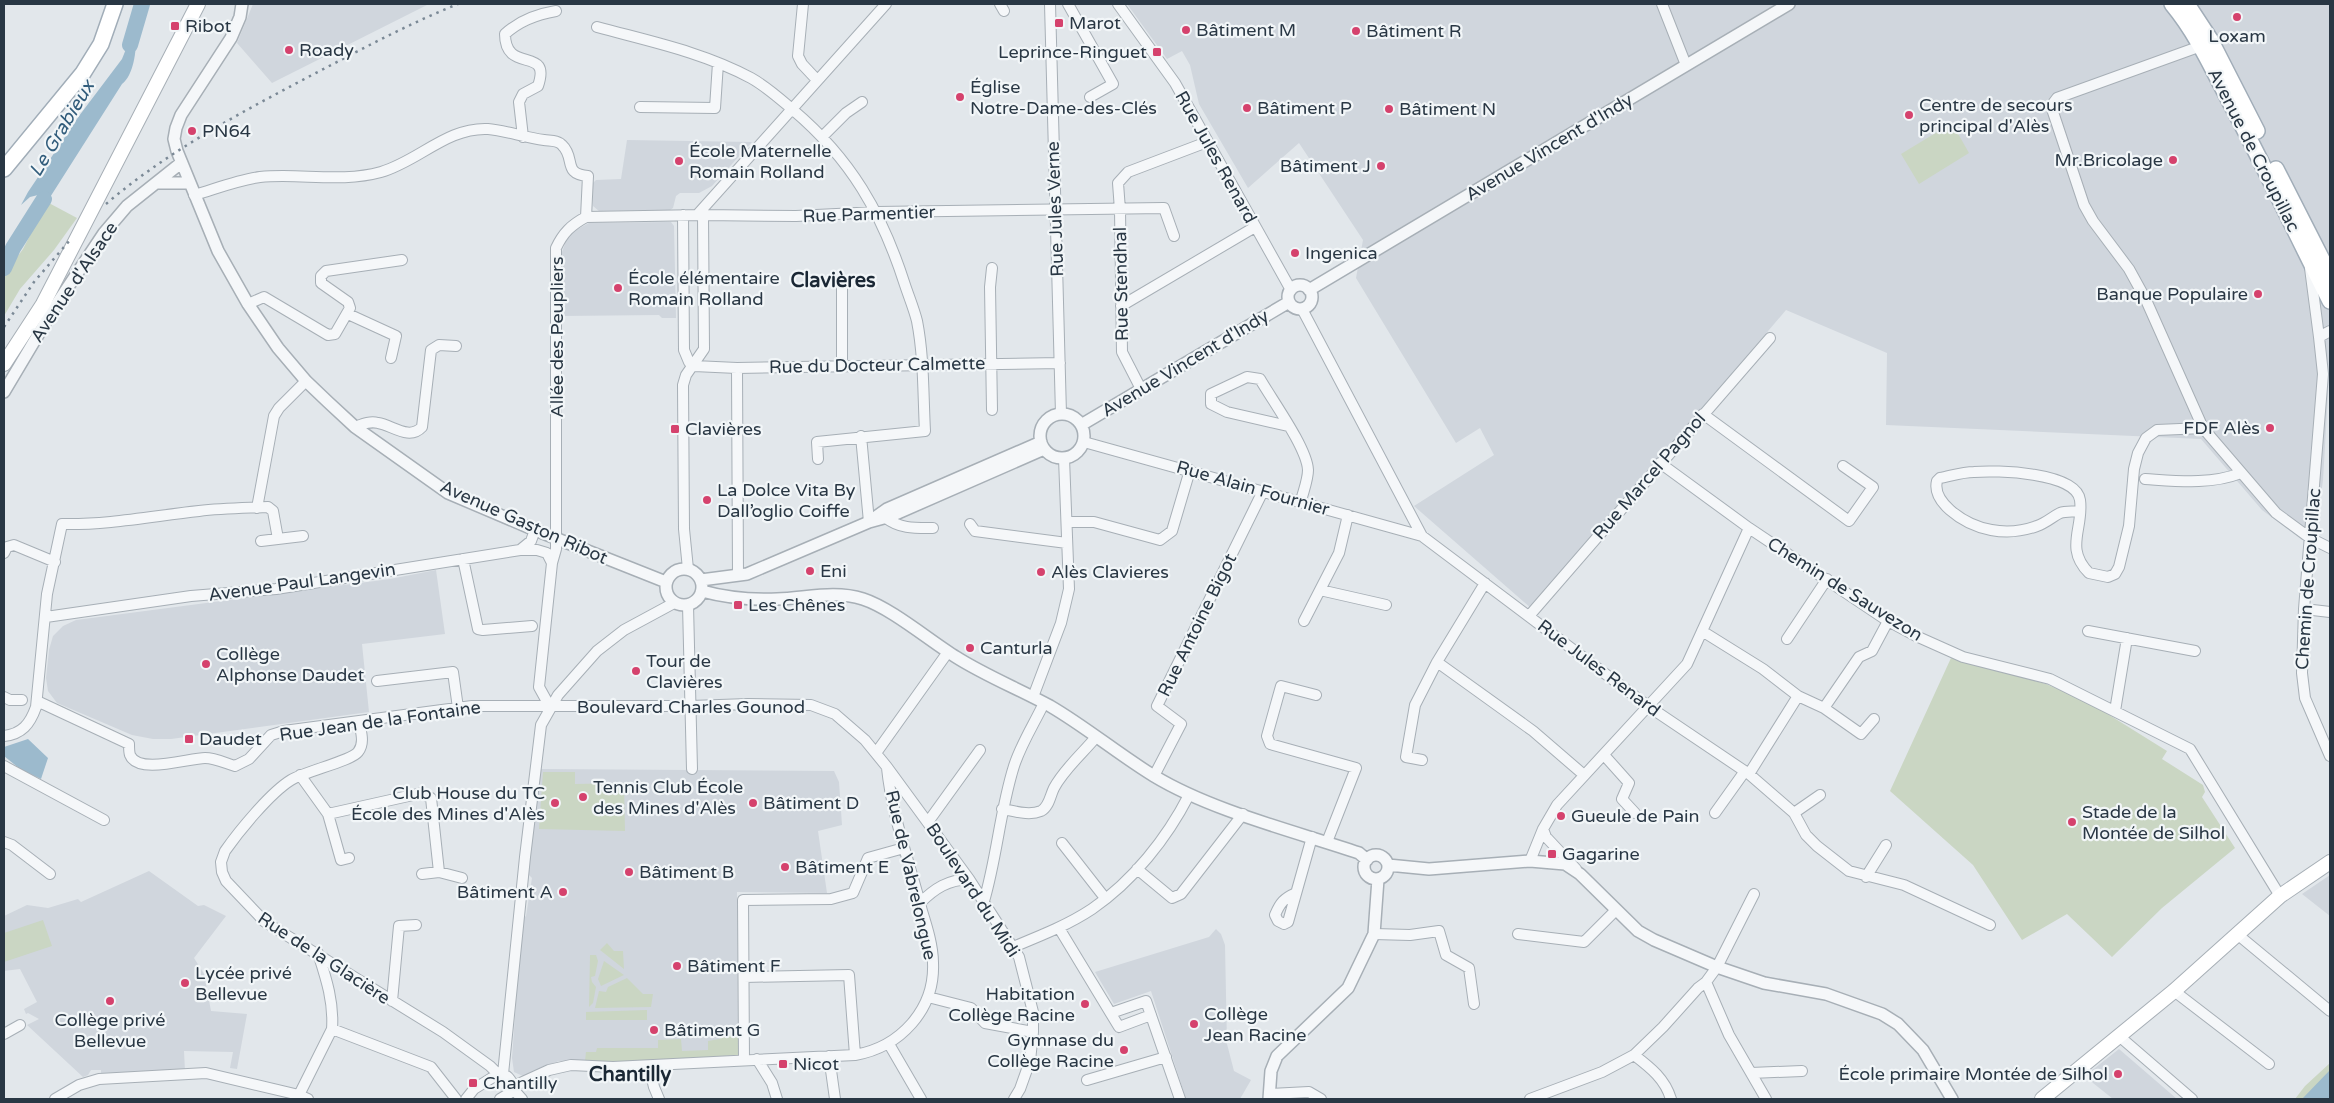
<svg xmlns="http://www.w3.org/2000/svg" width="2334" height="1103" viewBox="0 0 2334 1103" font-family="'Varela Round',sans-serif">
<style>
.built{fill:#d0d6dd}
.green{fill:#cad6c3}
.water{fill:#9cbacd}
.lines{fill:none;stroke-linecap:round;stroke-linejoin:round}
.river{stroke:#9cbacd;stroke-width:16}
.minor-casing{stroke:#a7afb6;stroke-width:12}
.tertiary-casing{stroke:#a7afb6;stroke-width:14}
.secondary-casing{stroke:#a7afb6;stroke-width:16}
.primary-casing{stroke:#a1adb8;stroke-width:18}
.minor{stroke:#f5f7f9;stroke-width:10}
.tertiary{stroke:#f5f7f9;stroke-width:11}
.secondary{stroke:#fff;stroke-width:14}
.primary{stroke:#fff;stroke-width:15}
.rail{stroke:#7b8996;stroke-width:2.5;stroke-dasharray:2.5 5;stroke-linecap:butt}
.poi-dot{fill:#d5426d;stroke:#f2f6f8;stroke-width:2}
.labels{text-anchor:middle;stroke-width:4.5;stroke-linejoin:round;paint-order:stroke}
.poi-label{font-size:18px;fill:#293744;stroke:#f2f6f8;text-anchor:start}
.street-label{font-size:18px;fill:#293744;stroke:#f2f6f8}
.water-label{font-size:19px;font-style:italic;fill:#315c7b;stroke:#f2f6f8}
.quarter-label{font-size:20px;font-weight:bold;fill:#1b2835;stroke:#f2f6f8}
</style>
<rect width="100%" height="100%" fill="#e2e7eb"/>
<path class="built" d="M253,4H429L272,83L237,43Z
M1127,4H2330V360L2323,480L2316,533L2302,540L2262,510L2201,439L1886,425L1887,353L1786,310L1532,609L1414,506L1494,455L1480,428L1456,443L1356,278L1363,240L1299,143L1248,188L1199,104L1190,65L1182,51L1167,59Z
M627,140L752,142L712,186L699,193H680L676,196L673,208L670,210L599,211L593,206L592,184L596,180L621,179Z
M666,222H671L674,226L676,318H662L659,315L562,316V252L566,241L576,230L589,223Z
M436,570L445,634L362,644L369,712L171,739H153L132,735L57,703L48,691L46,678L49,650L53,636L63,626L76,620L390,579Z
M541,769L834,771L839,782L842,825L818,831L827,893L737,892L738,1055L654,1061H559L542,1067L525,1077L514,1072L512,1058L522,919L526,916L532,878L528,874Z
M149,871L198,906L204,905L226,916L194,958L204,974L211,1011L247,1014L237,1069L230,1068L233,1052L184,1051L185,1071L101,1073V1070H91L88,1075L83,1077L27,1025L39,1019L28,1013L26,1014L24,1009L37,1002L20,969L4,971V916L27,905L48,908L78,899L81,902Z
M2330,875V916L2302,894Z
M1216,929L1221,934L1225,945L1227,1044L1234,1071L1251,1080L1240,1099H1186L1151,991L1114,1004L1095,972L1209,937Z
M2119,1049L2177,1099H2113L2093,1083L2086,1075Z"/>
<path class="green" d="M1952,123L1969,153L1919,184L1901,154Z
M47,202L77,218L54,250L20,289L4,316V275L23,249Z
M1951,658L2046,684L2090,703L2167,751L2162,759L2203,785L2205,792L2202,797L2235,848L2162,908L2112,957L2067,914L2022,940L1973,865L1890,791Z
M543,772H575V784L624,783L625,831L539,829Z
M43,920L52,946L4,962V933Z
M607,943L614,951H623L624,969L600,950Z
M590,955H596L598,961L595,976L591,977L592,982L596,987L593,1003L589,1007Z
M604,961L624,975L601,986L598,979Z
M627,978L643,994H653L651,1007L595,1008L599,991L606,992L608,987Z
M647,1010V1020H586V1012Z
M724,1035H738V1055L654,1061H585L586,1052H596L597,1048H658V1040L681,1039L682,1051L708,1050V1041L719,1039Z
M2330,1063V1099H2295L2305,1086Z"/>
<path class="water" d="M136,24C137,42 136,73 122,84L47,202L34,216L39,200L38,195L30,197L21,205L28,192L79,116L122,59Z
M28,739L48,758L41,779L20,769L4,756V747Z
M2330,1070V1099H2302Z"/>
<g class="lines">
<path class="river" d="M130,45L142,4
M4,268L13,248L44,199"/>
<g class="minor-casing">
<path id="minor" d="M803,4L798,56L802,64L817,80
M1000,4L1004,11
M1050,4L1061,414
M1068,4L1113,84L1090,97
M1118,4L1175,83L1291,290
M1662,4L1686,65
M597,27C648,41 703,52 751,78C767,87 779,98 793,110C851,159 882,213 905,285C909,297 914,309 917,321C924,357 923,394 925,431L817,442L818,459
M2201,46L2057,98L2051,106L2084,205L2093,221L2129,269L2146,300L2203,428L2276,513L2310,538L2330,548
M640,107L715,108L718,63
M823,136L846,113L862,102
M523,137L519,102L523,94L538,86C552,45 505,75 505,34C519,21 538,14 556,11
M194,195C215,189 238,180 260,177C300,173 341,183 381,172C419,161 447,127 488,129C504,130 526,138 544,140C550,141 558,140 562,145C576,158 562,174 588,176L586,217
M683,215L684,350L689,362L694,366
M697,215L886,4
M992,268L990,287L992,410
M2310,268L2319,337L2330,331
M842,280V365
M248,304L264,297L328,335L335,334L350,308L348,302L321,283V276L326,271L402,260
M1121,306L1255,227
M1302,309L1422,536L1648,706L1749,774L1794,813L1806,835L1817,846L1849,871L1904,885L1990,925
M348,314L396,336L391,358
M2319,337L2323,374L2304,609L2302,673L2305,698L2330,756
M694,366L737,368L1060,363
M737,368L738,575
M1141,389L1122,352L1120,210L1118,183L1128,172L1207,142
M1703,414L1849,521L1873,487L1843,466
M1288,426L1227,412L1211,404V394L1247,377L1260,379C1272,400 1307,448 1308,470C1308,480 1303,492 1301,501
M355,427C363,424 370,421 378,423C392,425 409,441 422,427L431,350L439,345L456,346
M861,436L869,522
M1084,442L1422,536
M1660,463L1749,528L1888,621L1916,636L1963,657L2050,679L2190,749L2280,896
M2145,479C2177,481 2210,485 2241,473
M257,508L274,416L279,408L306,381
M2079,511C2074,512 2066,511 2060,513C2052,517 2046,523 2037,526C2007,537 1974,531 1950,510C1942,503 1934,493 1937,481L1940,478C1951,476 1962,472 1974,472C1996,470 2076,472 2080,500C2084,528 2064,548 2089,573L2108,577L2115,574L2119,567L2129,526L2134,469L2138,453L2146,438L2157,430L2203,428
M886,518C900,529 916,528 933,528
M1067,522H1094L1160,540L1172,531L1190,470
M970,524L975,531L1067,543
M261,541L303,536
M520,550L531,541L535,530
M4,553L7,547L14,545L55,562
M463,559L478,629L483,630L532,626
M688,569L684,529L683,385L686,375L704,349L703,215
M1320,590L1386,605
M688,605L692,769
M2304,609L2330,612
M1529,616L1770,338
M46,617L191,596L276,589L520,550H537L547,553L552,563
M1304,621L1339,553L1348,515
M1702,631L1763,669L1798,696L1824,708L1861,734L1874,719
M2088,631L2195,651
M1787,639L1827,579
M1437,662L1533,731L1584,775
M377,681L453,672L458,708
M1316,695L1281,686L1267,736L1270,744L1356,768L1327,842
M4,697L10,700H22
M1033,697L1061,623L1069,589L1064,458
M37,701L129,744C129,747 129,752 130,755C138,775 189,758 205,758C215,758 225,763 235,766L249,759L271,735L284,731L472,706H691L748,704L811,705L835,714L865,740L887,767L969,879L1019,957L1033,1012V1032L1030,1061L1020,1089L1014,1099
M550,707L539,687L552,563L556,549V248C563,233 571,225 586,217L703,215L796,216L877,212L1164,208L1174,236
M1824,708L1859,657L1872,651L1888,621
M2115,711L2127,638
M359,722C361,732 365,743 358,752C351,761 306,771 291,780C270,793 239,831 225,851L221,862L222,872L226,881L265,922L443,1032L490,1066L498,1074
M4,736C22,734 30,724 36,707L47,594L62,524C108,525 153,516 199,511C222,508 245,508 268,507L273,511L278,539
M876,753L948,652
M1604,755L1629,783L1622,799L1635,813
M1422,760L1406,757L1415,705L1437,662L1485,583
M4,766L104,820
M1749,774L1798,696
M300,775L328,814L422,793L431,798L439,872
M1154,776L1181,724L1157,706L1263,491
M1002,809C1014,811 1029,816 1041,811C1049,807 1050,796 1054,788C1064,769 1083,753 1096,737
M1715,813L1745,771
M1794,813L1820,795
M328,814L341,860L349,858
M928,822L980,750
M1543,829L1546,837L1576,869
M4,842L12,845L50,874
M1062,843L1105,898
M1530,861L1543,829L1557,805L1687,664L1749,528
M1137,869L1172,898L1181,894L1243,814
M422,874L439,872L462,878
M1866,877L1886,845
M1296,893C1284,898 1280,903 1275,915L1278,921L1284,924L1288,922L1312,837
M984,901C997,857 1000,810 1014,766C1021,744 1034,724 1044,703
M920,903C935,888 948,880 969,879
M1059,928L1119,1027L1151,1015
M1374,934L1410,935L1439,931L1446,955L1469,968L1474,1004
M1518,934L1584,942L1616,910
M2237,934L2330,1011
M1013,947C1040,936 1068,925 1092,909C1133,881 1167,838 1189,795
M744,977L849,975L855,1055
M1706,982L1729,1035L1766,1099
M2174,991L2269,1064
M928,997L971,1008L985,1023L1033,1032
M392,1001L399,926L416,925
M1111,1013L1146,1001L1180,1099
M332,1029L431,1067L456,1099
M4,1034L20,1025
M2119,1036L2192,1099
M889,1044L921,1099
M1634,1055C1651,1068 1665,1079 1671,1099
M829,1056L835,1099
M757,1059L772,1083L777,1099
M744,1060L743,900L831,899L853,893L868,858L904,848
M649,1066L654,1087L659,1099
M1751,1073L1802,1071
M503,1074L525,857L541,725L558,695L597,651L624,630L674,603
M1087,1080L1166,1057
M514,1086L549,1070L571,1065L613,1067L855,1055C900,1047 935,1010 933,963C933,946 927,927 922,911C910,863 892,817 887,768
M513,1089L522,1099
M1270,1094L1309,1092L1321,1099
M299,1095L332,1029C334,1002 326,978 318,953
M55,1099L79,1085L99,1079L206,1073L299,1095L308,1099
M466,1099L474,1089L498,1074C507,1073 510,1079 514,1086L510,1093L500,1099
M1530,1099L1602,1072L1634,1055L1663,1027L1698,988L1706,982L1717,967L1754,894"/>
</g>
<g class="tertiary-casing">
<path id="tertiary" d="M242,4L240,17L231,38L181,115L176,128L174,139L177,151L218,251L248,304L278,348L306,381L328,402L355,427L448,493L535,530L666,582
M157,183H189
M1288 297a12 12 0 1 1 24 0a12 12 0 1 1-24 0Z
M1309,290L1789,4
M4,392L54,308L104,233L127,206L181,163
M1040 436a22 22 0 1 1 44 0a22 22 0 1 1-44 0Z
M1081,425L1289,302
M870,521L887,509L1041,442
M666 587a18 18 0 1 1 36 0a18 18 0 1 1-36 0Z
M701,580L747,574L869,522L891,516L1044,449
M702,591C727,598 751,600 777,599C806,598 835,590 863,599C891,608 930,641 956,657C986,676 1019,689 1050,706C1086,727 1118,754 1154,776C1212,811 1294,831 1359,853L1367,860
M1364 867a12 12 0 1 1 24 0a12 12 0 1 1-24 0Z
M1388,865L1429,869L1530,861L1565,864L1580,874L1638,931L1654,940L1717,967L1764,983L1826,994L1882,1014L1898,1024L1923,1050L1952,1099
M1269,1099L1271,1071L1277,1056L1348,988L1374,934L1378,879"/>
</g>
<g class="secondary-casing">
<path id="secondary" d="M4,364L43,304L198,4
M2042,1099L2174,991L2280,896L2330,862"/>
</g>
<g class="primary-casing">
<path id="primary" d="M2172,4C2197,34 2213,70 2231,104C2266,169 2297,236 2330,301
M2187,4L2210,39L2257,131
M4,169L83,73L101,44L115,4
M2276,169L2330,275"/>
</g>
<use href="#minor" class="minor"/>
<use href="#tertiary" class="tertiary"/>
<use href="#secondary" class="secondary"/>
<use href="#primary" class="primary"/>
<path class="rail" d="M106,204C168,151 240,113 312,75C360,50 408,24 458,4
M4,327L34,282L70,240"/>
</g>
<g class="poi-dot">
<circle cx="2237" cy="17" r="5"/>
<rect x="1054" y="18" width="10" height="10" rx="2.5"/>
<rect x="170" y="21" width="10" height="10" rx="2.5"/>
<circle cx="1186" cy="30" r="5"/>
<circle cx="1356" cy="31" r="5"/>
<circle cx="289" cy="50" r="5"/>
<rect x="1152" y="47" width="10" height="10" rx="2.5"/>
<circle cx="960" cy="97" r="5"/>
<circle cx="1247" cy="108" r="5"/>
<circle cx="1389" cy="109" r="5"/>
<circle cx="1909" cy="115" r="5"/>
<circle cx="192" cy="131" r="5"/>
<circle cx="2173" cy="160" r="5"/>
<circle cx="679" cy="161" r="5"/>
<circle cx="1381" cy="166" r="5"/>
<circle cx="1295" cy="253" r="5"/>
<circle cx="618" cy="288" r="5"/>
<circle cx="2258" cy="294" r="5"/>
<circle cx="2270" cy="428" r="5"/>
<rect x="670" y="424" width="10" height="10" rx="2.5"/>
<circle cx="707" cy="500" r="5"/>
<circle cx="810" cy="571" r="5"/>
<circle cx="1041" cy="572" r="5"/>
<rect x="733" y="600" width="10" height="10" rx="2.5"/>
<circle cx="970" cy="648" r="5"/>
<circle cx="206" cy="664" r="5"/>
<circle cx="636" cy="671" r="5"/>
<rect x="184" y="734" width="10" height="10" rx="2.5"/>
<circle cx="583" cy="797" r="5"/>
<circle cx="555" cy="803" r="5"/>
<circle cx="753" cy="803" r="5"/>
<circle cx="1561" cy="816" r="5"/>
<circle cx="2072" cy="822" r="5"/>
<rect x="1547" y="849" width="10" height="10" rx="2.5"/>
<circle cx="785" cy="867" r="5"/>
<circle cx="629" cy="872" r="5"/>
<circle cx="563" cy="892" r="5"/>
<circle cx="677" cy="966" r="5"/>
<circle cx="185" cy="983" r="5"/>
<circle cx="110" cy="1001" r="5"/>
<circle cx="1085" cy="1004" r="5"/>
<circle cx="1194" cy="1024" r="5"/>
<circle cx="654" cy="1030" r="5"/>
<circle cx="1124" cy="1050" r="5"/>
<rect x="778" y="1059" width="10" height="10" rx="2.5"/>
<circle cx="2118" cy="1074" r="5"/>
<rect x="468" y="1078" width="10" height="10" rx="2.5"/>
</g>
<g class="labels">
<g class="poi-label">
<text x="1069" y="29">Marot</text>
<text x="185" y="32">Ribot</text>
<text x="1196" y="36">Bâtiment M</text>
<text x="1366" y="37">Bâtiment R</text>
<text x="2237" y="42" text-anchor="middle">Loxam</text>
<text x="299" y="56">Roady</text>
<text x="1147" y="58" text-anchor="end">Leprince-Ringuet</text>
<text x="970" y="93">Église<tspan x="970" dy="21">Notre-Dame-des-Clés</tspan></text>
<text x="1919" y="111">Centre de secours<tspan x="1919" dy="21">principal d'Alès</tspan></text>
<text x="1257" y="114">Bâtiment P</text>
<text x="1399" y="115">Bâtiment N</text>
<text x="202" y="137">PN64</text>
<text x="689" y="157">École Maternelle<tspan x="689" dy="21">Romain Rolland</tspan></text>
<text x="2163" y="166" text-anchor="end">Mr.Bricolage</text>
<text x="1371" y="172" text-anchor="end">Bâtiment J</text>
<text x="1305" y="259">Ingenica</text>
<text x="628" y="284">École élémentaire<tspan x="628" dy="21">Romain Rolland</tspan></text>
<text x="2248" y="300" text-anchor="end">Banque Populaire</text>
<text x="2260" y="434" text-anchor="end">FDF Alès</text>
<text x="685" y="435">Clavières</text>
<text x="717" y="496">La Dolce Vita By<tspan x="717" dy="21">Dall’oglio Coiffe</tspan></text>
<text x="820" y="577">Eni</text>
<text x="1051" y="578">Alès Clavieres</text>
<text x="748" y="611">Les Chênes</text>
<text x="980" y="654">Canturla</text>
<text x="216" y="660">Collège<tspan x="216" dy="21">Alphonse Daudet</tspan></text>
<text x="646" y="667">Tour de<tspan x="646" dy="21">Clavières</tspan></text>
<text x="199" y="745">Daudet</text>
<text x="593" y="793">Tennis Club École<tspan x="593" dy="21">des Mines d'Alès</tspan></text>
<text x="545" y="799" text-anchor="end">Club House du TC<tspan x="545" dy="21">École des Mines d'Alès</tspan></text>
<text x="763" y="809">Bâtiment D</text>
<text x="2082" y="818">Stade de la<tspan x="2082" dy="21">Montée de Silhol</tspan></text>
<text x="1571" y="822">Gueule de Pain</text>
<text x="1562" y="860">Gagarine</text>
<text x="795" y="873">Bâtiment E</text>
<text x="639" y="878">Bâtiment B</text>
<text x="553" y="898" text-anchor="end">Bâtiment A</text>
<text x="687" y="972">Bâtiment F</text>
<text x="195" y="979">Lycée privé<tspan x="195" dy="21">Bellevue</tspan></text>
<text x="1075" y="1000" text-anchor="end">Habitation<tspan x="1075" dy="21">Collège Racine</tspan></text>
<text x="1204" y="1020">Collège<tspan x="1204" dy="21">Jean Racine</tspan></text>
<text x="110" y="1026" text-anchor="middle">Collège privé<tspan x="110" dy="21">Bellevue</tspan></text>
<text x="664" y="1036">Bâtiment G</text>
<text x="1114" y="1046" text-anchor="end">Gymnase du<tspan x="1114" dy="21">Collège Racine</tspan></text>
<text x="793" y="1070">Nicot</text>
<text x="2108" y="1080" text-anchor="end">École primaire Montée de Silhol</text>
<text x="483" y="1089">Chantilly</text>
</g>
<g class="street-label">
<text transform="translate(1549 147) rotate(-31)" y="6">Avenue Vincent d'Indy</text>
<text transform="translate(2254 150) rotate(63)" y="6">Avenue de Croupillac</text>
<text transform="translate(1216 157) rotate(61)" y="6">Rue Jules Renard</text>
<text transform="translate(1055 209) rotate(-92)" y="6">Rue Jules Verne</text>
<text transform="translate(869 214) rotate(-2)" y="6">Rue Parmentier</text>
<text transform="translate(74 282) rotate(-56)" y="6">Avenue d'Alsace</text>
<text transform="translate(1121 284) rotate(-91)" y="6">Rue Stendhal</text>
<text transform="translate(557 337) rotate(-90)" y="6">Allée des Peupliers</text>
<text transform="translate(1185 363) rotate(-31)" y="6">Avenue Vincent d'Indy</text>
<text transform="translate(877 365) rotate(-1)" y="6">Rue du Docteur Calmette</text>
<text transform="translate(1649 476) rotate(-49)" y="6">Rue Marcel Pagnol</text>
<text transform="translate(1253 488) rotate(16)" y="6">Rue Alain Fournier</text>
<text transform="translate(524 522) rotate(24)" y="6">Avenue Gaston Ribot</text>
<text transform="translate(2308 579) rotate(-86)" y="6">Chemin de Croupillac</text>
<text transform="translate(302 582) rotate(-8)" y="6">Avenue Paul Langevin</text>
<text transform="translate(1845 589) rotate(32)" y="6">Chemin de Sauvezon</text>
<text transform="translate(1197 625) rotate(-64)" y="6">Rue Antoine Bigot</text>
<text transform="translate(1599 668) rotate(37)" y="6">Rue Jules Renard</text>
<text x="691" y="713">Boulevard Charles Gounod</text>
<text transform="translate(380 721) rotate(-8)" y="6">Rue Jean de la Fontaine</text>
<text transform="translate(911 875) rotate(77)" y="6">Rue de Vabrelongue</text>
<text transform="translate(973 890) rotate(57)" y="6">Boulevard du Midi</text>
<text transform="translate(324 958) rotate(33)" y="6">Rue de la Glacière</text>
</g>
<g class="water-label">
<text transform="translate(61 128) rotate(-59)" y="7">Le Grabieux</text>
</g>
<g class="quarter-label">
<text x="833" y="287">Clavières</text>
<text x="630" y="1081">Chantilly</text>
</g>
</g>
<rect width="2334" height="1103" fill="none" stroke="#293744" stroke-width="10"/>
</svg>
